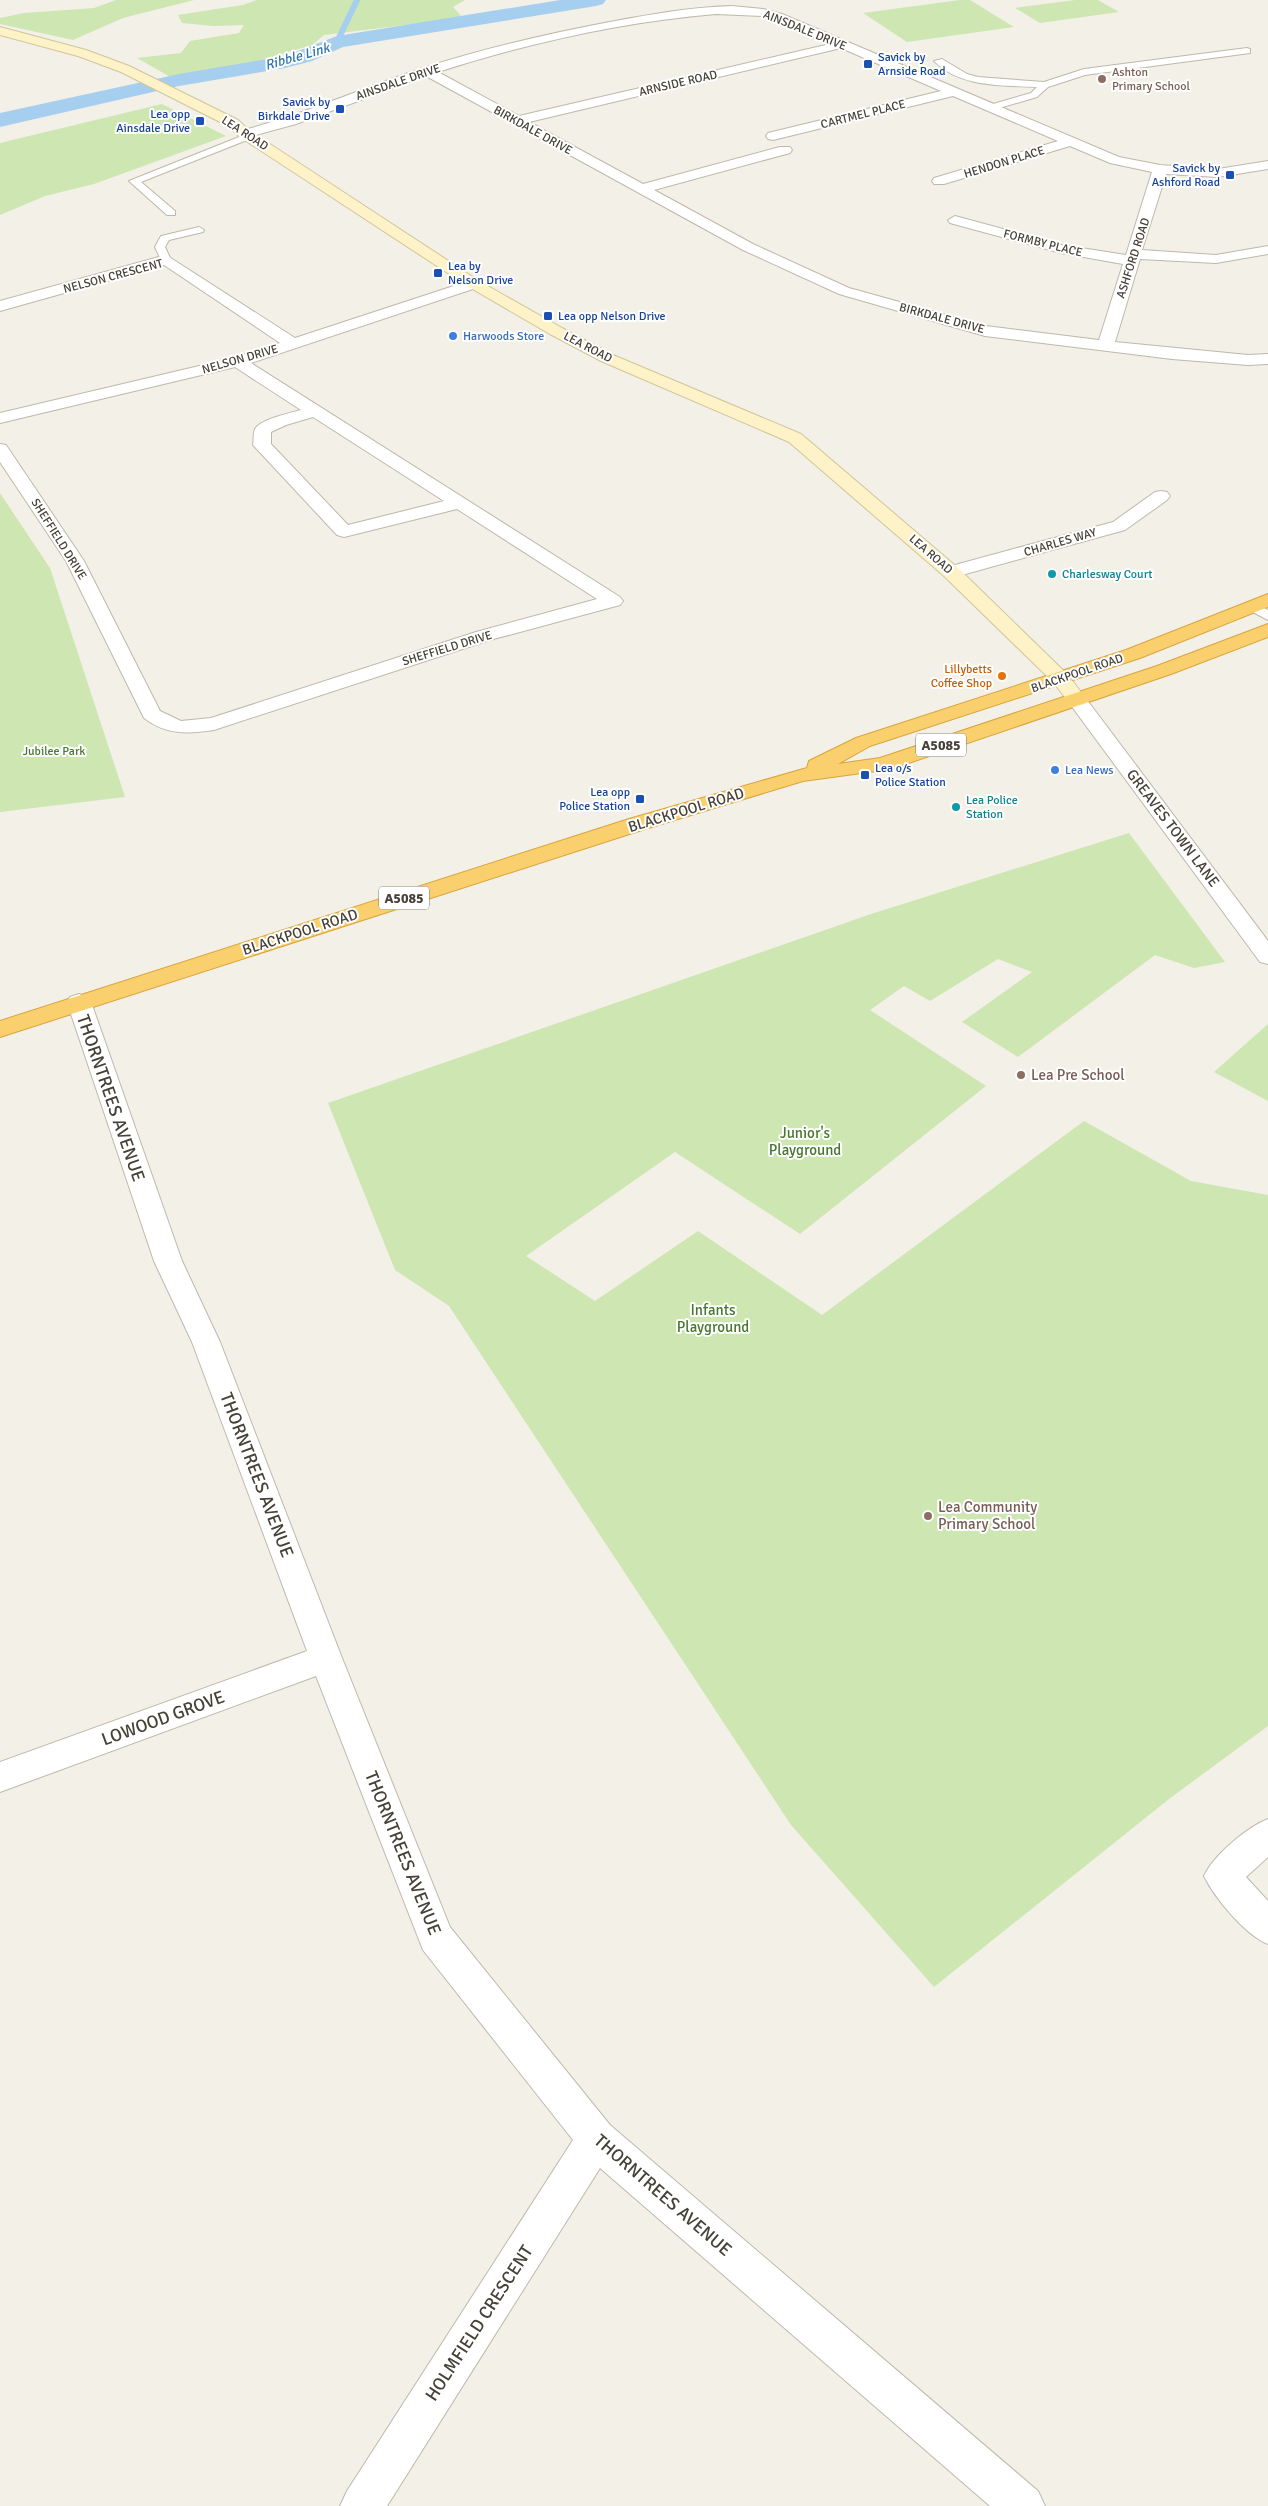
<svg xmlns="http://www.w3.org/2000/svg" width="1268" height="2506" viewBox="0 0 1268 2506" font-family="Signika,sans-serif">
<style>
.green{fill:#cde6b2}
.water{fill:#a6ceee}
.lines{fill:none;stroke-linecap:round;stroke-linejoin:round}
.stream{stroke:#a6ceee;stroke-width:6}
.canal{fill:#a6ceee;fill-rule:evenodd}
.lane-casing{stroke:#bfb8aa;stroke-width:2}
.street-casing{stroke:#bfb8aa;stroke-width:2}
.secondary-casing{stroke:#d2c599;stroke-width:2}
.highway-casing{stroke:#d9a43c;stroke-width:2}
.lane{fill:#fff;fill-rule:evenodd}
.street{fill:#fff;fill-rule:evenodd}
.secondary{fill:#fdf2c8;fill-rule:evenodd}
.highway{fill:#facf6d;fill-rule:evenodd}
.transit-dot{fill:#1a4fb4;stroke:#fff;stroke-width:2}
.education-dot{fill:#8d6e63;stroke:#fff;stroke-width:2}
.shop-dot{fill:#3f7fe0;stroke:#fff;stroke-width:2}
.culture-dot{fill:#0f9aa8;stroke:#fff;stroke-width:2}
.food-dot{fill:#e8710a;stroke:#fff;stroke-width:2}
.labels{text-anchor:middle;stroke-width:4;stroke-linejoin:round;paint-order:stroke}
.far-street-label{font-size:12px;fill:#464137;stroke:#fff}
.far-transit-label{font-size:12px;fill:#164399;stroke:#fff;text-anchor:start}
.far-education-label{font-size:12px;fill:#785e54;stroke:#fff;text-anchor:start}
.far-shop-label{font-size:12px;fill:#366cbe;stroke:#fff;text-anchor:start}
.far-culture-label{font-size:12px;fill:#0d838f;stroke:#fff;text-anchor:start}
.far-food-label{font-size:12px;fill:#c56008;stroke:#fff;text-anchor:end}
.far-park-label{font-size:12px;fill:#46772b;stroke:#fff}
.far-water-label{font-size:14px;font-style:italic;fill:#3277b0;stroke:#fff}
.shield{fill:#fff;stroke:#7e7a73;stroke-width:1}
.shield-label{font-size:14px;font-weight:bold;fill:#464137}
.street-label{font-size:15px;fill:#464137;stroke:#fff}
.education-label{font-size:15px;fill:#785e54;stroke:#fff;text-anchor:start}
.park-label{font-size:15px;fill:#46772b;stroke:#fff}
.near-street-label{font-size:18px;fill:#464137;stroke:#fff}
</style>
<rect width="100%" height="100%" fill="#f3f0e8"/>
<path class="green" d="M116,0H194L123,18L73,40L0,24V18L24,13L94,8Z
M257,0H465L453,7L463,18L324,35L312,45L259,61L172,78L137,58L181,53L190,41L239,33L244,25L213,26L182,23L178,15L243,5Z
M960,0H970L1014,27L907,42L863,13Z
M1075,0H1098L1119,12L1040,23L1015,8Z
M162,104L226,136L94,184L45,196L0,215V143Z
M0,493L50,568L125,797L0,812Z
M1129,833L1225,962L1194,968L1155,955L1018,1057L962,1022L1032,972L998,959L930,1001L904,986L870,1010L986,1086L800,1234L675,1152L526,1256L595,1301L698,1231L822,1315L1084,1121L1191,1181L1268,1195V1726L1169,1799L934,1987L791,1825L449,1306L395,1270L328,1103L871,914Z
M1268,1024V1101L1214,1072Z"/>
<path class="water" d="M569,2L575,3L574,5L511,15L512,13L506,11Z"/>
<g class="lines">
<path class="stream" d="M337,42L357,0"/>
<path class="canal" d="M560,0H606L603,4L596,6L343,47L312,61L285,68L179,86L0,127V113L179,74L285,56L337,36Z"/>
<g class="lane-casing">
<path id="lane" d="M1247,48L1250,49V53L1085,75L1048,87L1037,97L989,111L984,108L986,106L1031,93L1037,87C1002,85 961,88 934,61L942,59L967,74L978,77L1044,82L1084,69Z
M249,133L254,136L252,138L141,182L175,211V215H167L129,181Z
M199,227L204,230L203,232L169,240L165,247L171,260L170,262H162L155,247L161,236Z
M1252,602L1268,610V620L1247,609L1245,606Z"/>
</g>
<g class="street-casing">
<path id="street" d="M732,6L763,9L782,14L1119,157L1160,165L1218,169L1268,161V169L1218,177L1166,174L1142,250L1216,255L1268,246V254L1216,263L1140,259L1115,342L1248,355L1268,354V364L1248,365L1172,359L985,336L839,294L743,250L426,76L296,124L245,138L238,134L240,131C303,115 362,88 423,68C486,48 550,33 615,21C653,14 692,7 732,6ZM716,14L762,16L830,44L519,116L438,72C528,43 622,22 716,14ZM841,48L941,91L768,133L766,136L768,139L773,140L953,96L1058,141L934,178L932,181L934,184H944L1070,146L1110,163L1152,172L1126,255L1062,245L955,216L948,220L950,223L1061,253L1123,264L1099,340L986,326L849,288L753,244L654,190L790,153L792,150L790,147H780L643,184L529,122Z
M166,255L295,338L469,281H479L482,284L479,287L251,363L620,597L623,601L620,605L490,640L214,730C187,734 166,735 144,718L66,561L0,462V444L6,445L84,561L160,711L181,721L211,718L476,632L597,599L457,509L344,537L337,535L253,445C254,440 253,433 255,429C261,419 290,413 301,410L235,367L0,423V413L233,358L280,343L164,265L0,311V301ZM313,417L444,501L348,525L271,444V432L286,425Z
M1161,491L1167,492L1170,496L1167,500L1125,530L951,578L944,576L942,572L944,568L1113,522L1155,492Z
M1077,694L1084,696L1268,941V964L1260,962L1070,704L1067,700L1070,696Z
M79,994L88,997L91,1002L182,1261L220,1342L342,1658L450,1927L610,2125L1038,2491L1045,2506H990L600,2168L387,2506H340L347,2491L573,2140L423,1950L316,1676L0,1792V1762L307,1651L192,1342L154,1261L67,1002L70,997Z
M1268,1819V1857L1246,1877L1268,1901V1944C1246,1936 1214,1897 1204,1876C1213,1856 1247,1827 1268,1819Z"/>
</g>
<g class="secondary-casing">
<path id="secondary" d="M0,27L86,50L129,66L238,120L250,131L479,281L562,328L613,355L801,434L958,568L1068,675L1087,700L1084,704L1077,706L1070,704L1054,683L944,576L789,442L601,361L550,334L469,287L240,137L228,126L121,72L78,56L0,35Z"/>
</g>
<g class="highway-casing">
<path id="highway" d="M1268,594V607L1140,658L870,746L838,764L880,758L1157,666L1268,624V637L1171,674L891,769L803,781L645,829L0,1037V1021L629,819L807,768L809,761L856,738L1126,650Z"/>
</g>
<use href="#lane" class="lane"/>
<use href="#street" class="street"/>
<use href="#secondary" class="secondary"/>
<use href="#highway" class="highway"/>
</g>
<g class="transit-dot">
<rect x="863" y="59" width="10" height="10" rx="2.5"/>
<rect x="335" y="104" width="10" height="10" rx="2.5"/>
<rect x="195" y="116" width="10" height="10" rx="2.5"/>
<rect x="1225" y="170" width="10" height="10" rx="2.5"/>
<rect x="433" y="268" width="10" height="10" rx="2.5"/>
<rect x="543" y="311" width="10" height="10" rx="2.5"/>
<rect x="860" y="770" width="10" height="10" rx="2.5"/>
<rect x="635" y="794" width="10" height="10" rx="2.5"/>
</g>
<g class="education-dot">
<circle cx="1102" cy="79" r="5"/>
<circle cx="1021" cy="1075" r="5"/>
<circle cx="928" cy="1516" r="5"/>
</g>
<g class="shop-dot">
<circle cx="453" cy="336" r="5"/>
<circle cx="1055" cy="770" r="5"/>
</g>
<g class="culture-dot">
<circle cx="1052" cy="574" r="5"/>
<circle cx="956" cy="807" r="5"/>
</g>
<circle class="food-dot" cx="1002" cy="676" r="5"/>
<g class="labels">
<g class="far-street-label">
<text transform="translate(805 30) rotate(22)" y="4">AINSDALE DRIVE</text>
<text transform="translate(398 82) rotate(-19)" y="4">AINSDALE DRIVE</text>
<text transform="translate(678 83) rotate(-13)" y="4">ARNSIDE ROAD</text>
<text transform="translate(863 114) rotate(-14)" y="4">CARTMEL PLACE</text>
<text transform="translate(533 130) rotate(29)" y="4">BIRKDALE DRIVE</text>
<text transform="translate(245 133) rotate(33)" y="4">LEA ROAD</text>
<text transform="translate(1004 162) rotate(-17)" y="4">HENDON PLACE</text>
<text transform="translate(1043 243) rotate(14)" y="4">FORMBY PLACE</text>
<text transform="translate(1133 258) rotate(-72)" y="4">ASHFORD ROAD</text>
<text transform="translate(113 276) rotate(-15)" y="4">NELSON CRESCENT</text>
<text transform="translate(942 318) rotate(15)" y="4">BIRKDALE DRIVE</text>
<text transform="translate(588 347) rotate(27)" y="4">LEA ROAD</text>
<text transform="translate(240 359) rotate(-16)" y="4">NELSON DRIVE</text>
<text transform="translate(59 539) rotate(58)" y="4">SHEFFIELD DRIVE</text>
<text transform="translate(1060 542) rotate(-16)" y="4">CHARLES WAY</text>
<text transform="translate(931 554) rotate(41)" y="4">LEA ROAD</text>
<text transform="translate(447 648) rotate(-17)" y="4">SHEFFIELD DRIVE</text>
<text transform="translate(1077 673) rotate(-19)" y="4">BLACKPOOL ROAD</text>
</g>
<g class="far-transit-label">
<text x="878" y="61">Savick by<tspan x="878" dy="14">Arnside Road</tspan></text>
<text x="330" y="106" text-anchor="end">Savick by<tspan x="330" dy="14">Birkdale Drive</tspan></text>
<text x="190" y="118" text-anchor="end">Lea opp<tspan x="190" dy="14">Ainsdale Drive</tspan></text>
<text x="1220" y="172" text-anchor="end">Savick by<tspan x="1220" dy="14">Ashford Road</tspan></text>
<text x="448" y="270">Lea by<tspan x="448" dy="14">Nelson Drive</tspan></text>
<text x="558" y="320">Lea opp Nelson Drive</text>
<text x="875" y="772">Lea o/s<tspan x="875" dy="14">Police Station</tspan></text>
<text x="630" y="796" text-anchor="end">Lea opp<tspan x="630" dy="14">Police Station</tspan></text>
</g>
<g class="far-education-label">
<text x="1112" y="76">Ashton<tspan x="1112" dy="14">Primary School</tspan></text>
</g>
<g class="far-shop-label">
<text x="463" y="340">Harwoods Store</text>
<text x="1065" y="774">Lea News</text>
</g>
<g class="far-culture-label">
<text x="1062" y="578">Charlesway Court</text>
<text x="966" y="804">Lea Police<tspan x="966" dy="14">Station</tspan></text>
</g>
<g class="far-food-label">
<text x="992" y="673">Lillybetts<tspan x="992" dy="14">Coffee Shop</tspan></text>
</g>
<g class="far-park-label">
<text x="54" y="755">Jubilee Park</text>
</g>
<g class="far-water-label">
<text transform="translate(297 56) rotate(-16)" y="5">Ribble Link</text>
</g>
<g class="shield">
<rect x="916" y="733.5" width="50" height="23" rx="4"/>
<rect x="379" y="886.5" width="50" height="23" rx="4"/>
</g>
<g class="shield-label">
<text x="941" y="750">A5085</text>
<text x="404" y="903">A5085</text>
</g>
<g class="street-label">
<text transform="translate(686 810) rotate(-17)" y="5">BLACKPOOL ROAD</text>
<text transform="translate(1173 828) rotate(53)" y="5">GREAVES TOWN LANE</text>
<text transform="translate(300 932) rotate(-18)" y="5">BLACKPOOL ROAD</text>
</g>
<g class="education-label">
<text x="1031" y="1080">Lea Pre School</text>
<text x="938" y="1512">Lea Community<tspan x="938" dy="17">Primary School</tspan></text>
</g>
<g class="park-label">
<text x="805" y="1138">Junior's<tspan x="805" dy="17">Playground</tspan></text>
<text x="713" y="1315">Infants<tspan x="713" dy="17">Playground</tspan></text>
</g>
<g class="near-street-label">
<text transform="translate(111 1098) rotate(71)" y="6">THORNTREES AVENUE</text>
<text transform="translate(257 1475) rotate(69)" y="6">THORNTREES AVENUE</text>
<text transform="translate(163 1718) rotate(-20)" y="6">LOWOOD GROVE</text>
<text transform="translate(403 1853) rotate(68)" y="6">THORNTREES AVENUE</text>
<text transform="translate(663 2195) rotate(41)" y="6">THORNTREES AVENUE</text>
<text transform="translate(479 2323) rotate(-57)" y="6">HOLMFIELD CRESCENT</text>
</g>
</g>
</svg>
